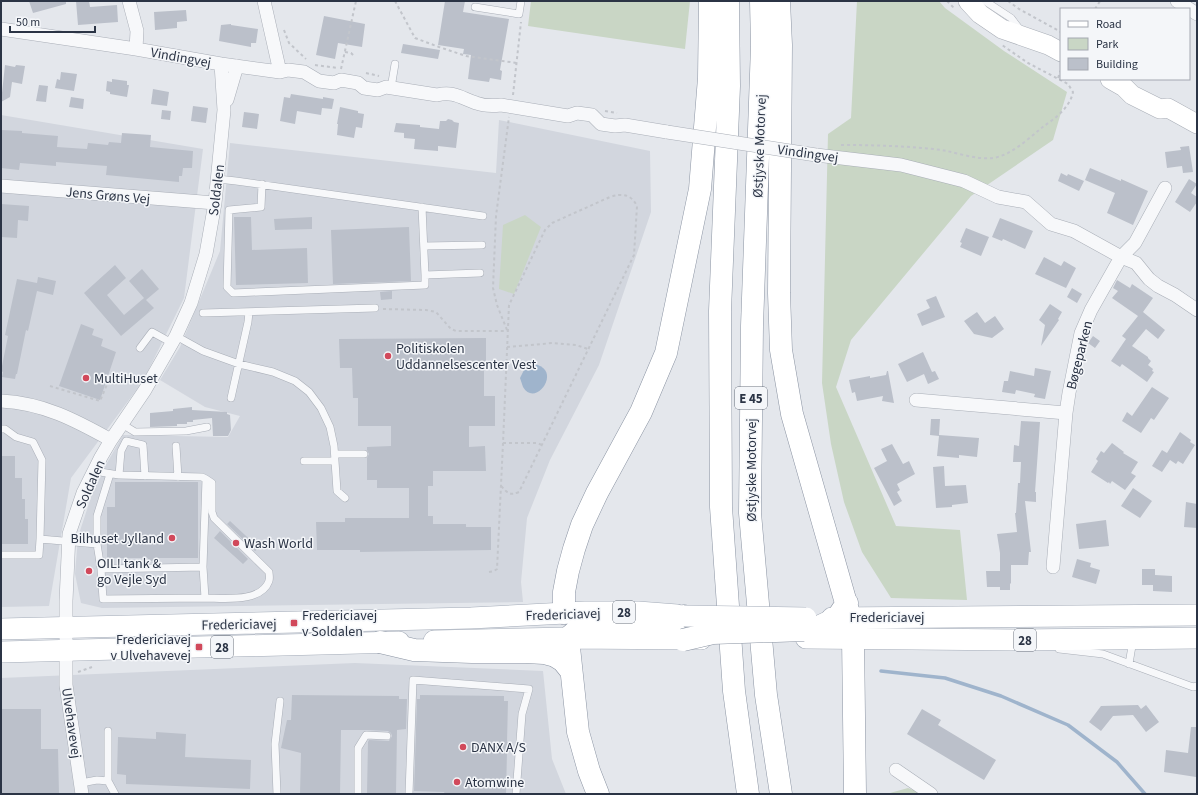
<svg xmlns="http://www.w3.org/2000/svg" width="1198" height="795" viewBox="0 0 1198 795" font-family="'Source Sans 3',sans-serif">
<style>
.built{fill:#d2d6de}
.green{fill:#c9d6c5}
.water{fill:#9fb4cc}
.lines{fill:none;stroke-linecap:round;stroke-linejoin:round}
.stream{stroke:#9fb4cc;stroke-width:3.5}
.building{fill:#bbc0ca}
.lane-casing{stroke:#a9aeb7;stroke-width:8}
.street-casing{stroke:#a9aeb7;stroke-width:14}
.secondary-casing{stroke:#a9aeb7;stroke-width:20}
.primary-casing{stroke:#a3abb8;stroke-width:22}
.highway-casing{stroke:#8b94a3;stroke-width:23}
.path{stroke:#c2c5cb;stroke-width:2;stroke-dasharray:3 3;stroke-linecap:butt}
.lane{stroke:#f7f8fa;stroke-width:7}
.street{stroke:#f7f8fa;stroke-width:13}
.secondary{stroke:#fff;stroke-width:19}
.primary{stroke:#fff;stroke-width:21}
.highway{stroke:#fff;stroke-width:22}
.street-bridge-casing{stroke:#a9aeb7;stroke-width:14;stroke-linecap:butt}
.primary-bridge-casing{stroke:#a3abb8;stroke-width:22;stroke-linecap:butt}
.highway-bridge-casing{stroke:#8b94a3;stroke-width:23;stroke-linecap:butt}
.street-bridge{stroke:#f7f8fa;stroke-width:13}
.primary-bridge{stroke:#fff;stroke-width:21}
.highway-bridge{stroke:#fff;stroke-width:22}
.poi-dot{fill:#d1495b;stroke:#f4f6f9;stroke-width:1.5}
.labels{text-anchor:middle;stroke-width:3;stroke-linejoin:round;paint-order:stroke}
.shield{fill:#f4f6f9;stroke:#676e7b;stroke-width:1}
.shield-label{font-size:13px;font-weight:bold;fill:#2b3445}
.street-label{font-size:14px;fill:#2b3445;stroke:#f4f6f9}
.poi-label{font-size:14px;fill:#2b3445;stroke:#f4f6f9;text-anchor:start}
</style>
<rect width="100%" height="100%" fill="#e4e7ec"/>
<path class="built" d="M1,115L203,149L184,298L143,381L71,478L49,606L1,607Z
M499,120L650,151L651,212L599,365L550,460L527,518L521,582L523,602L102,608L81,603L75,574L78,537L96,482L123,435L228,437L240,416L205,407L160,380L180,347L220,251L230,143L496,173Z
M355,663L543,671L552,759L566,794H1V678Z"/>
<path class="green" d="M531,1H690L685,49L528,26Z
M857,1H939L945,8L1004,51L1067,92L1053,140L971,196L851,340L836,387L896,526L960,530L967,600L891,598L862,552L844,502L831,444L822,383L828,134L851,118Z
M525,215L541,227L514,294L499,289L503,225Z
M908,788L924,794H890V793Z"/>
<path class="water" d="M533,364C564,368 536,409 523,387C522,384 521,381 520,378L525,368Z"/>
<g class="lines">
<path class="stream" d="M881,671L945,678L1001,696L1068,725L1117,762L1145,794"/>
</g>
<path class="building" d="M29,1H66V4L33,13Z
M76,1H89L90,7L117,5L118,22L78,25Z
M445,1H465L463,12L509,19L500,70L502,71L501,80L490,78L489,82L468,79L471,55L463,54L464,49L438,45Z
M186,10L187,21L177,22V28L155,30L154,12Z
M324,16L365,24L362,47L338,43L335,59L316,55Z
M231,24V25L258,29L256,43H251V47L219,41L221,25Z
M403,44L440,50L438,59L401,53Z
M5,65L15,67L16,65L25,66L22,84L12,82L10,97L1,102Z
M61,72L77,74L74,91L55,88L57,79L60,80Z
M112,79L127,81V85H129L127,97L110,94V92L106,91L107,81L112,82Z
M39,85L48,86L46,102L36,101Z
M153,89L169,92L167,106L151,104Z
M291,94L323,99V97L334,99L332,109L322,108L321,115L297,111L295,124L280,121L284,97L290,98Z
M71,97L84,99L83,109L69,107Z
M193,106L208,108L206,123L191,121Z
M340,107L358,111V113L364,114L362,128L356,127L354,138L337,135L338,124H337Z
M162,110L171,111L170,120L161,119Z
M244,112L259,114L257,129L242,127Z
M448,119L452,120L454,122L459,123L456,148L438,146V151L414,149L415,139L404,138V133L394,132L396,123L420,125V127L439,129L440,121H446Z
M1,130L22,131V133L58,136L57,147L87,149L88,143L108,145L109,142L121,143L122,133L151,135L150,147L193,151L192,168H183L182,176H179V182L106,175L107,166L56,162V166L20,163L19,170L1,168Z
M1189,146L1193,172L1183,173L1182,166L1167,168L1165,152L1181,150L1180,147Z
M1090,168L1121,181V179L1148,191L1133,225L1107,213L1115,193L1085,180Z
M1061,173L1067,176L1068,174L1084,181L1079,191L1058,181Z
M1189,179L1197,184L1191,193L1197,197V202L1190,212L1175,202Z
M1,204L29,206L28,221L18,220L17,238L1,237Z
M234,217H251L252,250L307,248L308,283L236,285Z
M312,217V229L275,230L274,219Z
M1000,218L1033,231L1025,249L1003,239L1002,241L992,237Z
M409,227L411,281L333,284L331,230Z
M966,228L989,237L981,256L960,247L962,243L960,242Z
M1044,257L1061,266L1064,261L1076,268L1066,288L1035,274Z
M115,265L126,278L107,295L124,315L144,298L129,281L142,269L159,289L146,300L154,308L121,336L84,293Z
M38,277L56,281L53,295L37,291L28,331L26,330L17,374H16L15,379L2,377L3,372L1,371L8,336L5,335L17,279L37,283Z
M1117,280L1130,288L1132,284L1153,298L1143,312L1165,330L1158,339L1146,329L1132,346L1148,357V358L1151,361L1148,365L1153,369L1152,371L1154,372L1147,382L1122,364L1120,367L1111,361L1126,339L1122,336L1138,316L1112,298L1118,291L1113,288Z
M1072,288L1082,294L1077,303L1067,297Z
M392,291V299L381,300L380,292Z
M936,296L945,317L922,326L917,314L930,308L926,300Z
M1050,304L1062,312L1058,319L1059,320L1041,346L1045,325L1039,320Z
M977,312L985,323L995,316L1004,329L992,338L974,334L964,321Z
M81,324L94,329L92,335L103,339L101,346L116,352L100,400L59,386Z
M1093,336L1100,341L1095,348L1088,343Z
M486,338V367H484V396H495V426H469V447L485,446L486,471H433V486H428V516H433V524H466V527H491V550L360,552V550H317L316,522H345V518H409V488H377V480H367V458L369,454L367,450V447L391,446V426H358V398H353L352,368H340L339,339Z
M923,352L932,372L935,371L939,379L928,384L924,374L907,382L898,364Z
M1035,368L1051,371L1045,399L1034,397L1035,394L1016,390L1015,394L1002,392L1004,381H1008L1010,371L1034,376Z
M887,371H888L894,403L882,401L883,396L857,401L855,392L852,393L849,380L870,376V378L886,375Z
M1152,387L1169,398L1154,420L1151,418L1141,433L1122,421L1127,412L1132,416Z
M192,407V410L227,412V414L230,415L231,430L228,436H213L212,418L193,420V422H187V424H177V426L150,427V413L173,411V409Z
M931,419H940L939,435L979,438L977,457L959,455V458L937,456L939,436L930,435Z
M1021,421L1040,422L1035,492H1036V502L1025,501L1031,552H1029L1028,565H1011V583L1010,584V590H1000V587H987L986,571H1000V553L997,534L1017,532L1015,513H1016L1018,483H1020L1021,462H1013L1014,445L1019,446Z
M1180,432L1191,440L1190,442L1195,445L1183,464L1178,461L1176,464L1170,460L1162,472L1152,466L1162,450L1167,453Z
M1112,443L1124,452L1123,453L1138,462L1131,473L1136,476L1125,490L1112,481L1110,484L1109,482L1108,483L1091,472L1098,461L1096,459L1101,451L1104,453Z
M892,444L903,464L909,461L915,474L897,484L900,490L897,492L902,501L894,506L874,468L887,461L881,449Z
M1,456H15V478H22V499H25V519H28V544H1Z
M944,466L945,486L966,485L968,503L952,505V507L936,508L933,467Z
M115,482H198V558H157V561H148V558H107V507H115Z
M1133,488L1152,501L1140,518L1121,506Z
M1186,502L1197,504V528L1184,527Z
M1106,520L1109,546L1079,549L1076,524Z
M230,521L259,548L255,551L227,524Z
M220,531L248,559L243,564L214,538Z
M1077,559L1091,563L1090,567L1100,570L1096,584L1072,577Z
M1142,569H1155V575L1172,576V592L1153,591V585H1142Z
M292,695L399,696V699H407L406,729L397,730L396,794H367L368,742L369,740L389,741L391,738L392,736L391,733L388,731L368,730H341L340,794H300L301,753L281,748L287,720H291Z
M420,695L504,696V701H508L507,742L511,743V751L507,752L506,794H445L444,792L414,791L417,699H420Z
M1138,705L1141,709L1146,705L1159,722L1146,732L1133,715L1113,716L1101,731L1089,722L1101,706Z
M1,709H41V749H58L59,794H1Z
M922,709L941,720L938,725L996,760L984,780L907,734Z
M1191,727H1197V766L1196,777L1164,772L1166,750L1188,753Z
M156,732L186,734L185,757L251,760L250,789L126,784V775L117,774L118,737L156,739Z"/>
<g class="lines">
<g class="lane-casing">
<path id="lane" d="M985,1L1011,18L1021,31
M475,7L519,14L521,1
M391,88L395,64
M218,179L236,181L483,216
M262,184L261,207L229,210L227,287L233,293L425,285V275
M422,207L425,275L480,273
M424,246L482,245
M203,313L375,308
M176,336L203,351L239,364L273,372L295,381L309,392L321,408L330,427L334,446L337,491L345,498
M140,348L152,332L172,343
M231,398L248,322L249,312
M122,424L135,432L186,431L207,427
M1,429H5L16,437L33,442L42,460L40,539
M176,446L178,477
M335,454H364
M304,461H335
M94,471L119,475L202,477L206,479L203,567L101,569L97,544V516L110,474
M119,475L121,451L126,441L143,445L145,476
M1,555H39L40,539L97,544
M101,569L103,599L205,598L203,567
M205,598C224,598 261,603 269,581C270,578 269,574 269,572L214,518L212,512V483L206,479
M1059,649L1103,654L1193,687L1197,686
M1129,664L1133,640
M108,731V781L115,794
M81,783L97,780L108,781
M277,794L275,744L280,701
M358,794V748L366,735L387,736
M409,794L413,680L529,689L522,714L516,794"/>
</g>
<g class="street-casing">
<path id="street" d="M129,1L137,31L136,49
M264,1L280,72
M1177,1L1197,14
M1,29L136,49L221,64L280,72L288,70L304,72L319,81L334,83L341,80L358,83L364,88L378,90L386,87L437,95C454,91 461,98 476,103C484,106 493,106 501,105L568,116L577,113L592,115L601,124L615,126L625,125L667,132
M227,100L237,66
M816,155L901,165L964,181L998,197L1026,202L1051,224L1074,231L1121,257L1136,263L1149,279L1158,286L1175,295L1197,310
M1,186L215,203
M916,400L1066,413
M1,401C43,403 75,420 111,440
M1053,567L1066,413L1069,393L1081,333L1091,310L1121,257L1135,243L1165,188
M896,770L931,794
M82,794L66,685V601L69,534L83,493L101,457L111,440L145,390L176,336L191,303L206,254L215,203L224,110L221,64"/>
</g>
<g class="secondary-casing">
<path id="secondary" d="M968,1L980,14L1002,29L1048,45L1061,52
M1110,79L1124,87L1132,95L1160,109L1168,108L1197,124"/>
</g>
<g class="primary-casing">
<path id="primary" d="M832,618L1197,615
M1,629L471,618L585,612H638L677,615
M806,638L1018,640L1197,638
M434,641L568,638L701,639
M1,652L399,642"/>
</g>
<g class="highway-casing">
<path id="highway" d="M728,1L729,86L720,311L721,507L734,691L748,794
M761,1L762,46L752,326L750,513L766,695L781,794
M779,1L781,45L779,293L781,350L792,414L850,617
M564,613V592L568,571L574,549L582,525L597,493L641,412L666,353L700,189L709,78L710,1
M804,630L814,629L837,618L847,603
M853,637L855,794
M380,642L414,650L472,652H526L544,653L555,656L563,661L571,671
M598,794L589,771L578,732L568,638L576,631L589,626L626,624H663L684,616"/>
</g>
<path class="path" d="M395,1L415,38L439,47L466,56L517,63
M947,1L954,8
M1008,1L1019,9L1061,32
M1095,9L1100,1
M284,30L289,43L306,59
M345,52L351,53L355,57
M315,65L338,68
M341,69L356,1
M366,73L379,76
M1058,78L1061,70
M513,95L521,22
M605,111L617,113
M841,145C875,145 908,146 942,150C958,153 977,160 993,158C1012,155 1029,138 1044,126C1056,118 1070,107 1073,92L1068,84L1028,63L1002,45
M383,309L426,310L436,312L451,329L456,331H508
M507,330L497,305L493,288L496,216L509,117
M507,347L553,343L576,345L588,349
M50,386L100,401L110,377L117,373
M503,443H537L542,445
M489,572L494,571L497,569L503,443L509,305L545,230L552,223L610,197C622,193 631,194 637,206L634,255L519,492C509,496 508,493 501,486
M78,672L92,667"/>
<use href="#lane" class="lane"/>
<use href="#street" class="street"/>
<use href="#secondary" class="secondary"/>
<use href="#primary" class="primary"/>
<use href="#highway" class="highway"/>
<g class="street-bridge-casing">
<path id="street-bridge" d="M667,132L816,155"/>
</g>
<g class="primary-bridge-casing">
<path id="primary-bridge" d="M684,616L806,618"/>
</g>
<g class="highway-bridge-casing">
<path id="highway-bridge" d="M683,640L713,633L804,630"/>
</g>
<use href="#street-bridge" class="street-bridge"/>
<use href="#primary-bridge" class="primary-bridge"/>
<use href="#highway-bridge" class="highway-bridge"/>
</g>
<g class="poi-dot">
<circle cx="388" cy="356" r="4"/>
<circle cx="86" cy="378" r="4"/>
<circle cx="172" cy="538" r="4"/>
<circle cx="236" cy="543" r="4"/>
<circle cx="89" cy="571" r="4"/>
<rect x="290" y="619" width="8" height="8" rx="2"/>
<rect x="195" y="643" width="8" height="8" rx="2"/>
<circle cx="463" cy="747" r="4"/>
<circle cx="457" cy="782" r="4"/>
</g>
<g class="labels">
<g class="shield">
<rect x="735" y="387" width="32" height="22" rx="3"/>
<rect x="613" y="601" width="22" height="22" rx="3"/>
<rect x="1014" y="629" width="22" height="22" rx="3"/>
<rect x="211" y="636" width="22" height="22" rx="3"/>
</g>
<g class="shield-label">
<text x="751" y="403">E 45</text>
<text x="624" y="617">28</text>
<text x="1025" y="645">28</text>
<text x="222" y="652">28</text>
</g>
<g class="street-label">
<text transform="translate(181 57) rotate(10)" y="5">Vindingvej</text>
<text transform="translate(759 146) rotate(-88)" y="5">Østjyske Motorvej</text>
<text transform="translate(808 153) rotate(8)" y="5">Vindingvej</text>
<text transform="translate(216 190) rotate(-83)" y="5">Soldalen</text>
<text transform="translate(108 195) rotate(5)" y="5">Jens Grøns Vej</text>
<text transform="translate(1079 355) rotate(-76)" y="5">Bøgeparken</text>
<text transform="translate(751 470) rotate(-90)" y="5">Østjyske Motorvej</text>
<text transform="translate(90 484) rotate(-66)" y="5">Soldalen</text>
<text transform="translate(563 614) rotate(-2)" y="5">Fredericiavej</text>
<text x="887" y="622">Fredericiavej</text>
<text transform="translate(239 624) rotate(-1)" y="5">Fredericiavej</text>
<text transform="translate(72 723) rotate(82)" y="5">Ulvehavevej</text>
</g>
<g class="poi-label">
<text x="396" y="353">Politiskolen<tspan x="396" dy="16">Uddannelsescenter Vest</tspan></text>
<text x="94" y="383">MultiHuset</text>
<text x="164" y="543" text-anchor="end">Bilhuset Jylland</text>
<text x="244" y="548">Wash World</text>
<text x="97" y="568">OIL! tank &amp;<tspan x="97" dy="16">go Vejle Syd</tspan></text>
<text x="302" y="620">Fredericiavej<tspan x="302" dy="16">v Soldalen</tspan></text>
<text x="191" y="644" text-anchor="end">Fredericiavej<tspan x="191" dy="16">v Ulvehavevej</tspan></text>
<text x="471" y="752">DANX A/S</text>
<text x="465" y="787">Atomwine</text>
</g>
</g>
<rect width="1198" height="795" fill="none" stroke="#2b3445" stroke-width="4"/>
<rect x="1060" y="8" width="130" height="72" fill="#f4f6f9" stroke="#a4a8b1"/>
<rect x="1068" y="21" width="20" height="6" fill="#ffffff" stroke="#a4a8b1"/>
<text x="1096" y="28" font-size="12" fill="#2b3445">Road</text>
<rect x="1068" y="38" width="20" height="12" fill="#c9d6c5" stroke="#a4a8b1"/>
<text x="1096" y="48" font-size="12" fill="#2b3445">Park</text>
<rect x="1068" y="58" width="20" height="12" fill="#bbc0ca" stroke="#a4a8b1"/>
<text x="1096" y="68" font-size="12" fill="#2b3445">Building</text>
<path d="M10 26v6h85v-6" fill="none" stroke="#2b3445" stroke-width="2"/>
<text x="16" y="26" font-size="12" fill="#2b3445" stroke="#f4f6f9" stroke-width="3" paint-order="stroke">50 m</text>
</svg>
